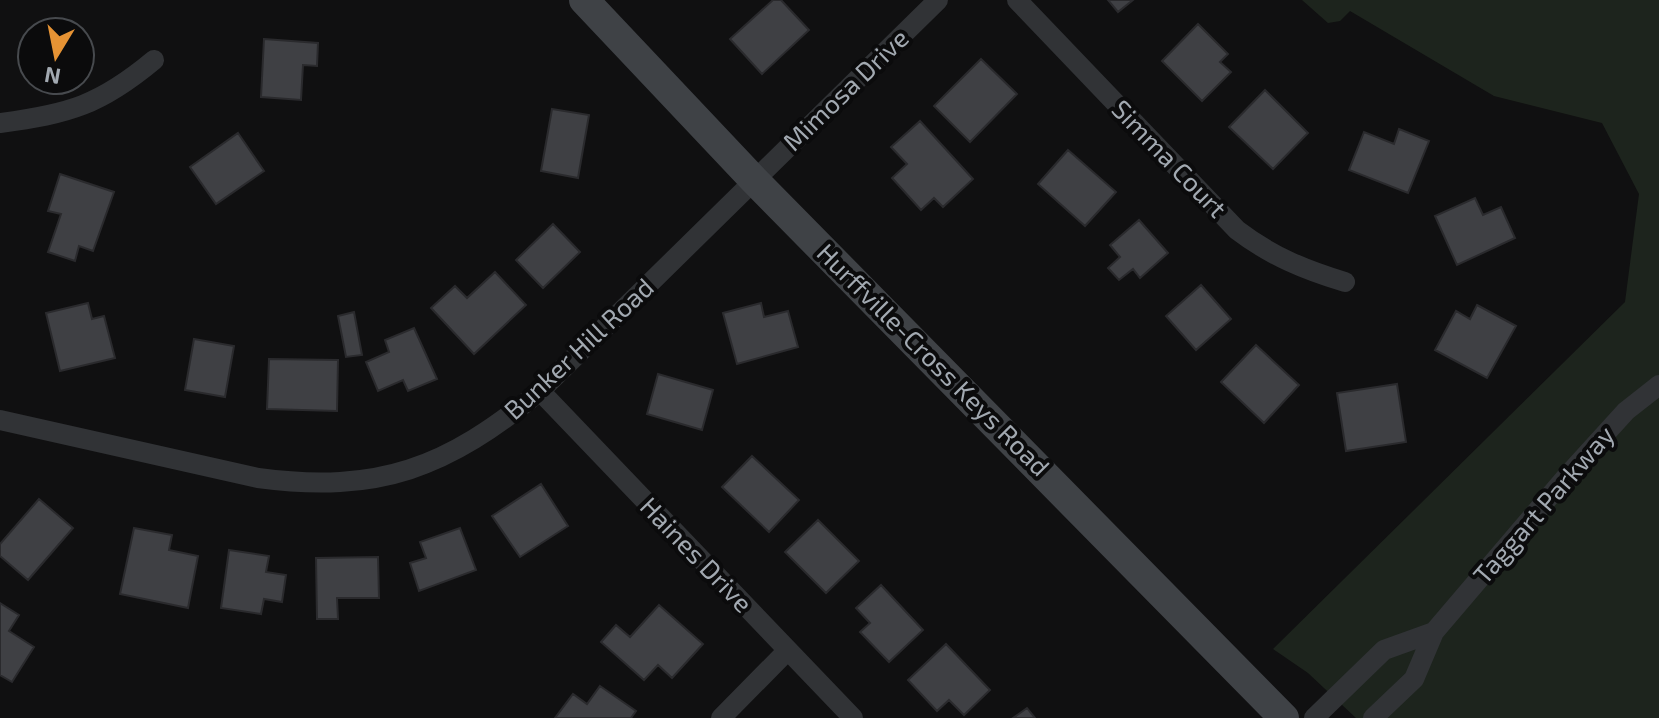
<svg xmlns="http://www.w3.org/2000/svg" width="1659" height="718" viewBox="0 0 1659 718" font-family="'Exo 2',sans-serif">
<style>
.green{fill:#1d241d}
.building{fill:#3f4044;stroke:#2a2a2d;stroke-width:2}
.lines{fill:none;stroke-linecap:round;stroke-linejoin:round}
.minor{stroke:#313336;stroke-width:20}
.secondary{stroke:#3f4246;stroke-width:30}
.labels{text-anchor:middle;stroke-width:8;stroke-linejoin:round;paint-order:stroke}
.street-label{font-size:26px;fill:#a2a9b1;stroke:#0b0b0c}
</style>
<rect width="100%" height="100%" fill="#101011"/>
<path class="green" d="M1302,0H1659V718H1356L1308,673L1273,649L1625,302L1639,194L1602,123L1494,96L1350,11L1340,21L1328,23Z"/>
<path class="building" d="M773,0H781L809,30L762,74L730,39Z
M1108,0H1133L1118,12Z
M1198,24L1228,54L1220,62L1231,72L1202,101L1162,61Z
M264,39L318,43L317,66L303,65L301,100L261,97Z
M981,59L1017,94L970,142L934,106Z
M1265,90L1308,133L1273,169L1229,127Z
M552,109L589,115L578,178L541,171Z
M920,121L973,179L943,207L934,198L921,210L892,178L907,164L891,147Z
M1399,129L1429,141L1408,193L1349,170L1364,132L1394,144Z
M238,133L264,171L216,204L190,167Z
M1068,150L1116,192L1085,226L1038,184Z
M60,174L114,192L93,251L79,246L75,261L48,252L61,214L48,211Z
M1475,198L1483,215L1501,207L1515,238L1457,265L1435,216Z
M1139,220L1168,253L1140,278L1133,269L1119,280L1108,268L1120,257L1110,245Z
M553,224L580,252L543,288L516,260Z
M495,272L526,305L474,354L431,308L455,286L467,298Z
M1201,285L1231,319L1196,350L1166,316Z
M88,303L92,319L104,316L115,358L60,371L46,313Z
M761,303L764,317L788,311L798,347L737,364L723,313Z
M1477,305L1516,326L1487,378L1435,350L1456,311L1470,319Z
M354,312L362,355L346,357L338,316Z
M414,328L437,379L408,391L403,380L378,391L366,362L389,352L385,340Z
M194,339L234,346L225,397L185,390Z
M1256,345L1299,385L1264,423L1221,382Z
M269,359L338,360L337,411L267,409Z
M658,374L713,390L702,430L647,414Z
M1397,384L1406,442L1346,451L1337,393Z
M752,456L799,500L769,532L722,487Z
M541,484L568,526L520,557L492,516Z
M39,499L73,528L28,580L0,556V544Z
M818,520L859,561L826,593L785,552Z
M134,528L172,535L169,550L198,556L188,608L120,594Z
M460,528L476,570L419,591L410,563L426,558L420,542Z
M229,550L269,556L266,572L286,575L282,602L264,599L261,614L221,608Z
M378,557L379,598H337L338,619H317L316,558Z
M881,585L923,630L889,662L860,632L870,623L856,608Z
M0,603L19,615L9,631L34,647L12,682L0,675Z
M659,605L703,644L672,678L658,665L644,680L601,642L616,625L630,637Z
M946,644L990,690L964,715L949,700L937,711L908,680Z
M600,686L636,711L631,718H555L573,694L587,704Z
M1027,708L1035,718H1013Z"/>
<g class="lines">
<path class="minor" d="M1017,0L1237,230C1271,256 1305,270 1345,282
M0,123C69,114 100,105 154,60
M540,391L853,718
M0,420L258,478C379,494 447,468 540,391L938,0
M721,718L788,650
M1314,718L1384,650L1434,632
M1373,718L1414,679L1434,632L1566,477L1626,411L1659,385"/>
<path class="secondary" d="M584,0L754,180L1284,718"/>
</g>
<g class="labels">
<g class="street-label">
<text transform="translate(846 90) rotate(-44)" y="9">Mimosa Drive</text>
<text transform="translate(1169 159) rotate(46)" y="9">Simma Court</text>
<text transform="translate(579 349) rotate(-43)" y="9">Bunker Hill Road</text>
<text transform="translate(933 360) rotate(45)" y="9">Hurffville-Cross Keys Road</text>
<text transform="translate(1544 505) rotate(-49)" y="9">Taggart Parkway</text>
<text transform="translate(696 555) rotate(46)" y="9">Haines Drive</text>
</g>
</g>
<g transform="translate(56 56) rotate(190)"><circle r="38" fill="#0b0b0c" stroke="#474a4e" stroke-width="2"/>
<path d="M0-6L14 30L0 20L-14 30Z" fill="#e69334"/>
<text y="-12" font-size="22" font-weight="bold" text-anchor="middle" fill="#a2a9b1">N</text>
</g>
</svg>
